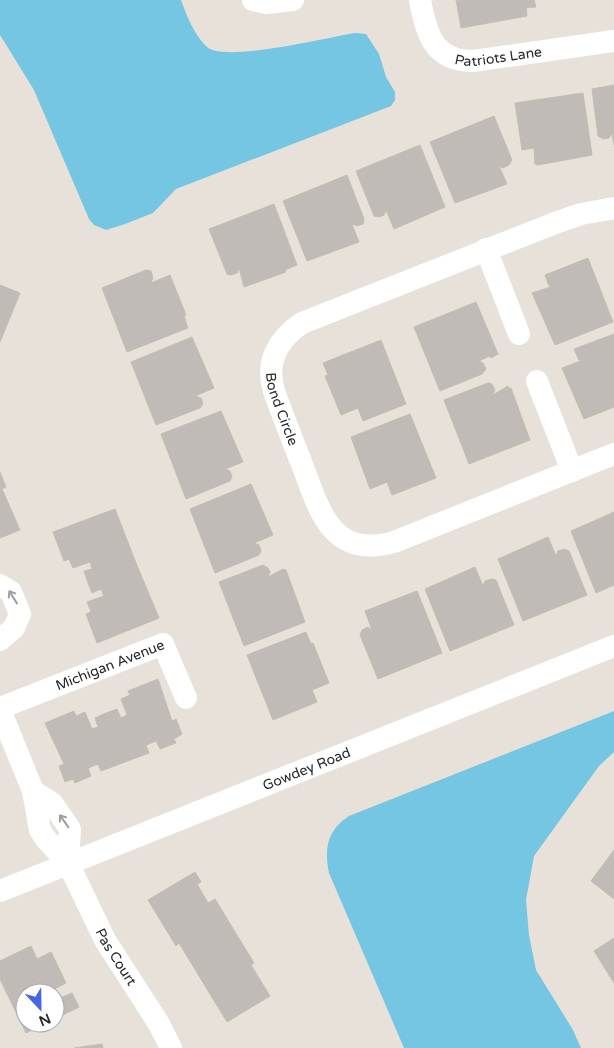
<svg xmlns="http://www.w3.org/2000/svg" width="614" height="1048" viewBox="0 0 614 1048" font-family="'Varela Round',sans-serif">
<style>
.water{fill:#74c6e2}
.building{fill:#c0bbb6;stroke:#c3bdb3}
.lines{fill:none;stroke-linecap:round;stroke-linejoin:round}
.minor{stroke:#fff;stroke-width:22}
.oneway{stroke:#9e9e9e}
.labels{text-anchor:middle;stroke-width:4;stroke-linejoin:round;paint-order:stroke}
.street-label{font-size:14px;fill:#272727;stroke:#fff}
</style>
<rect width="100%" height="100%" fill="#e8e1d9"/>
<path class="water" d="M0,0H181C187,16 194,35 207,47C225,63 329,37 355,33L366,34L379,54L386,77L395,92V100L391,106L176,189L153,213L125,224L106,230L94,225L89,219L34,90L0,35Z
M614,711V752L599,766L534,856L526,900L529,935L536,970L573,1030L581,1048H404L329,873C324,849 327,830 349,816Z"/>
<path class="building" d="M456,0H534L536,7L526,8L527,16L461,28Z
M614,85V145L612,133L609,138L603,139L598,136L592,89Z
M583,93L592,155L538,165L535,164L534,148L522,150L515,103Z
M494,116L512,160L509,165L503,168L499,166L507,184L455,203L430,142Z
M420,145L445,207L394,229L386,210L384,215L379,217L374,216L356,171Z
M347,175L364,219L363,224L357,226L352,224L359,242L307,261L283,201Z
M274,204L297,265L285,270L286,272L244,287L239,268L237,273L231,275L227,274L209,229Z
M588,258L613,322L555,345L532,293L554,286H549L545,275Z
M146,270L151,271L153,278L151,283L170,275L186,315L184,316L188,328L127,352L102,288Z
M0,285L20,293L0,342Z
M476,302L498,354L491,358L490,356L479,361L483,363L486,369L482,374L440,391L414,327Z
M614,334V407L584,419L562,368L583,360H579L574,349Z
M192,337L214,388L195,396L201,398L203,404L200,408L156,425L131,362Z
M381,340L406,404L363,421L358,408L341,415L325,376L328,375L323,363Z
M488,383L492,384L495,390L493,395L508,386L509,389L511,388L530,440L469,464L444,400Z
M221,411L243,462L225,469L230,471L232,477L230,481L186,499L161,434Z
M410,414L436,478L392,495L387,482L370,489L351,437Z
M0,472L6,487L2,489L20,530L0,538Z
M251,484L273,535L254,543L259,545L261,551L259,555L215,573L190,509Z
M115,509L136,563L88,583L84,571L92,569L90,562L73,568L69,559L64,561L53,532Z
M614,512V585L596,593L571,531Z
M548,537L556,556L558,551L564,549L569,551L587,595L523,621L498,559Z
M136,563L159,618L97,643L86,614L91,612L87,602L104,596L101,589L92,593L88,583Z
M263,565L268,568L270,572L268,577L283,569L286,570L305,622L244,646L219,582Z
M475,567L483,586L485,581L491,579L496,580L514,625L450,651L425,589Z
M417,591L442,653L378,679L360,635L362,630L368,627L372,630L365,611Z
M306,632L311,644L313,643L329,683L312,690L317,702L273,720L247,655Z
M158,679L172,721L176,719L182,734L174,739L176,743L160,749L156,741L146,745L149,753L125,762L106,713L117,709L121,718L127,715L121,699L130,695L128,691Z
M74,711L76,716L85,712L92,729L98,727L95,718L106,713L125,762L101,771L98,764L88,768L91,776L75,783L73,779L65,782L59,766L64,764L45,723Z
M614,850V899L591,881Z
M195,872L201,882L197,884L208,903L215,899L254,963L251,965L270,996L227,1022L179,943L176,946L148,900Z
M614,938V983L594,951Z
M31,946L37,959L51,952L66,983L47,993H25V1023H46L26,1033L0,979V961Z
M72,993L79,1007L55,1019V1000Z
M102,1044L103,1048H74Z"/>
<g class="lines">
<g class="minor">
<path d="M253,0L266,3L293,0"/>
<path id="s1" d="M420,0C426,34 434,61 473,61L614,41"/>
<path id="s2" d="M614,208L581,214L555,223L302,323C278,339 265,362 274,391C283,416 293,442 303,467C320,513 333,559 394,542L614,454"/>
<path d="M486,249L519,334"/>
<path d="M537,381L572,471"/>
<path d="M0,585L11,592L20,614L14,628L0,640"/>
<path id="s3" d="M0,708L163,644L186,698"/>
<path id="s4" d="M0,710L33,791L40,830L45,838L68,863L105,940L159,1024L171,1048"/>
<path d="M33,791L52,803L70,829L68,863"/>
<path id="s5" d="M0,891L614,646"/>
</g>
</g>
<defs><path id="oneway-shaft" d="M-6 0H5M1.5-3L5.5 0L1.5 3" fill="none" stroke-width="1.6" stroke-linecap="round" stroke-linejoin="round" transform="scale(1.25)"/></defs>
<g class="oneway">
<use href="#oneway-shaft" transform="translate(13 597) rotate(-122)"/>
<use href="#oneway-shaft" transform="translate(64 821) rotate(-125)"/>
</g>
<g class="labels">
<g class="street-label">
<text dy="5" stroke="none"><textPath href="#s1" startOffset="116">Patriots Lane</textPath></text>
<text dy="5" stroke="none"><textPath href="#s2" startOffset="432">Bond Circle</textPath></text>
<text dy="5" stroke="none"><textPath href="#s3" startOffset="118">Michigan Avenue</textPath></text>
<text dy="5" stroke="none"><textPath href="#s5" startOffset="330">Gowdey Road</textPath></text>
<text dy="5" stroke="none"><textPath href="#s4" startOffset="276">Pas Court</textPath></text>
</g>
</g>
<g transform="translate(40 1008) rotate(158)"><circle r="24" fill="#ffffff" stroke="#a9a9a9"/>
<path d="M0-4L9 19L0 12L-9 19Z" fill="#4666e8"/>
<text y="-8" font-size="14" font-weight="bold" text-anchor="middle" fill="#272727">N</text>
</g>
</svg>
